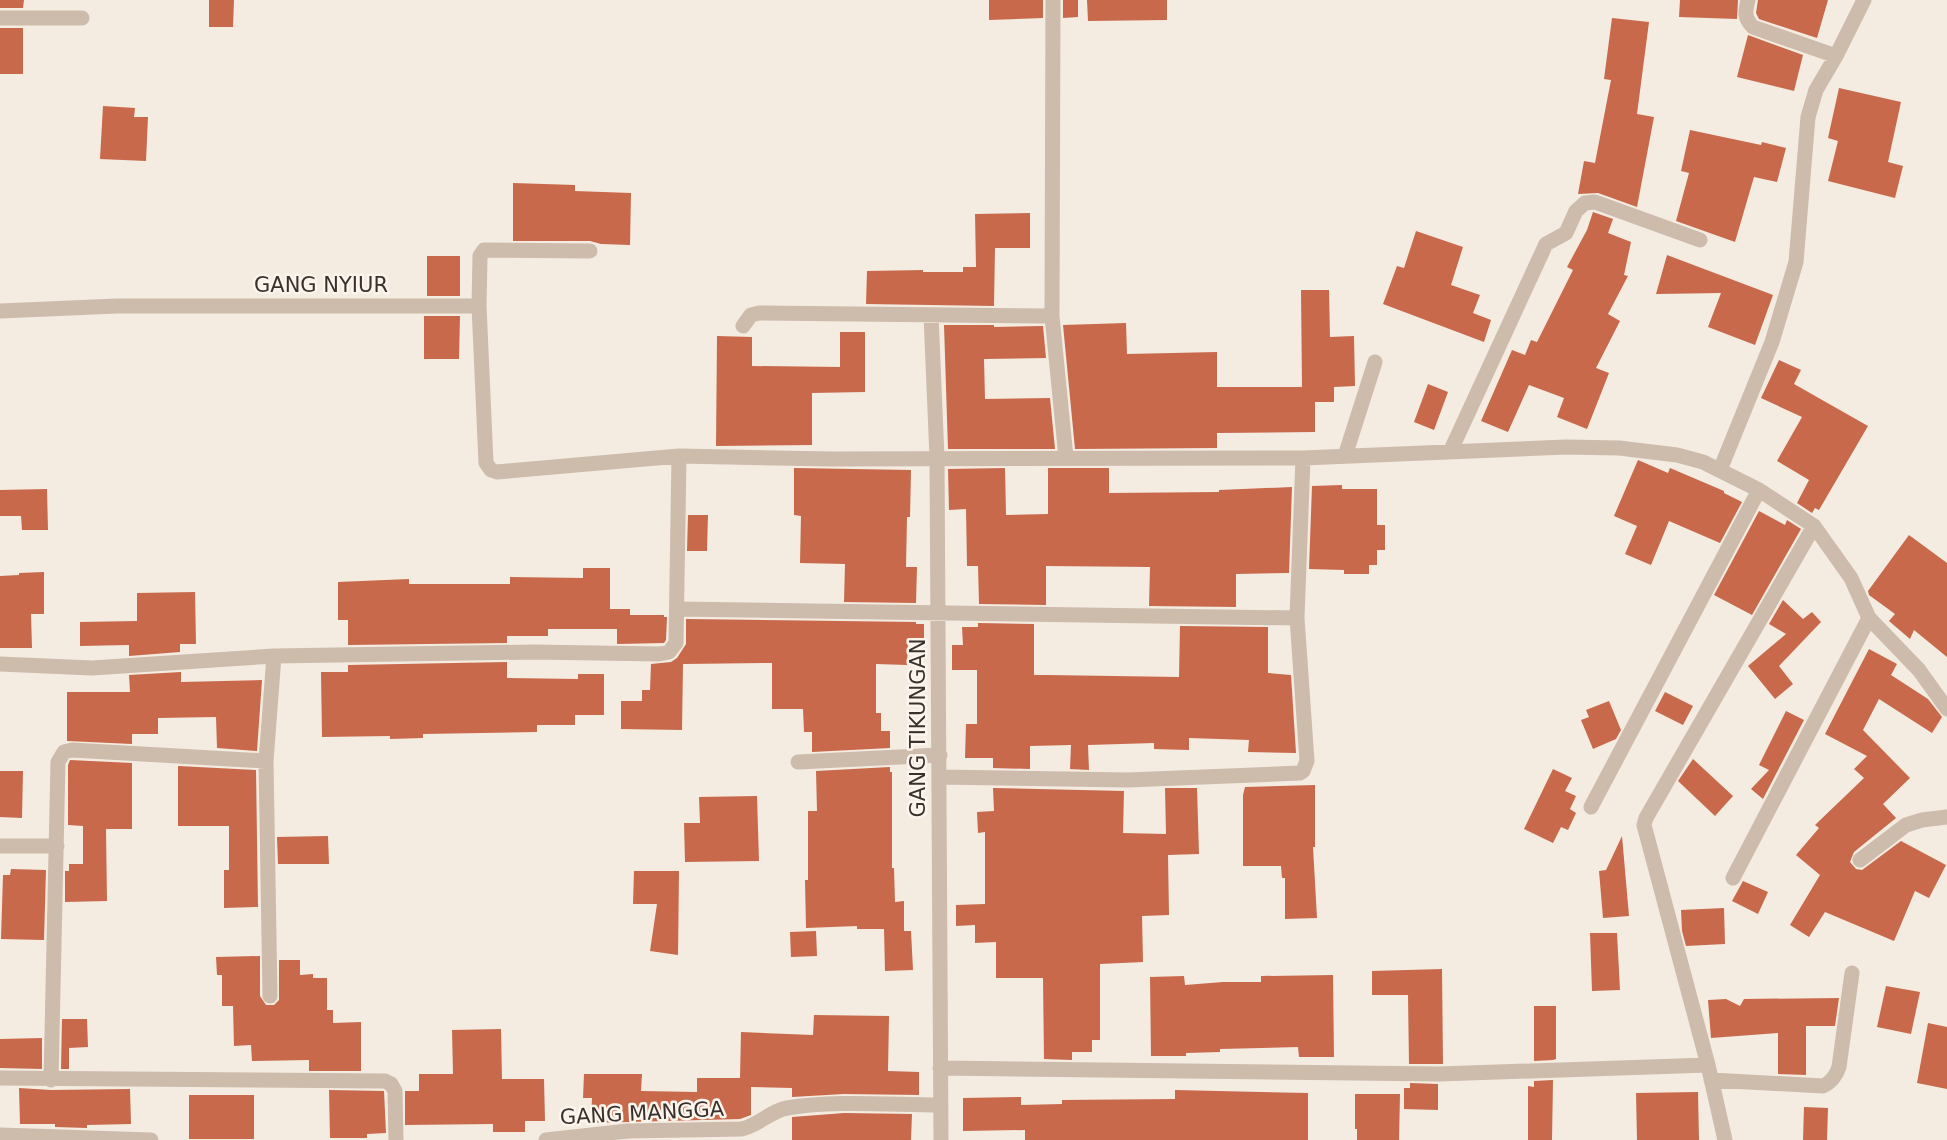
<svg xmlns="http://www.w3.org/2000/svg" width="1947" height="1140" viewBox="0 0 1947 1140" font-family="'DejaVu Sans',sans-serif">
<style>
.building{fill:#c8694b}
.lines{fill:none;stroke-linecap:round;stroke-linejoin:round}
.minor{stroke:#cdbbac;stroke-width:15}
.labels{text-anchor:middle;stroke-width:5;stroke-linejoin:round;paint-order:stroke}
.street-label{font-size:21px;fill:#3b302b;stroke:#fbf5ee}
</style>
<rect width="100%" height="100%" fill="#f4ebe1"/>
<path class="building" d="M0,0H24L23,8H0Z
M209,0H234L233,27H209Z
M989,0H1043V18L989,20Z
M1063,0H1078V17L1063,18Z
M1087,0H1167V20L1088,21Z
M1680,0H1738L1737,19L1679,17Z
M1758,0H1828L1817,38L1759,19L1756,13Z
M1612,18L1649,22L1637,114L1654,117L1637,207L1598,193L1578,194L1584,161L1595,163L1611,80L1604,79Z
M0,28H23V74H0Z
M1748,35L1803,55L1794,91L1737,77Z
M1839,88L1901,102L1888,162L1903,166L1895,198L1828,181L1838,141L1828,138Z
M103,106L135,108L134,117H148L146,161L100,159Z
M1690,130L1761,145L1762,142L1786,148L1777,182L1754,177L1735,242L1676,221L1689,173L1681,171Z
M513,183L575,185V191L631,193L630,245L601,244L590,241H513Z
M1593,212L1613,219L1608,233L1631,242L1624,275L1628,276L1608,314L1620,321L1596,368L1609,373L1587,429L1557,417L1564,398L1529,385L1508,432L1481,421L1512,350L1525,355L1531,340L1537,342L1573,270L1567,267L1587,230Z
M1030,213V248H995L994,306L866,304L867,271L923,270V272H963V267H976L975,214Z
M1416,231L1463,247L1451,285L1480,295L1473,313L1491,320L1484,342L1383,304L1397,266L1404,268Z
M1667,255L1773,295L1755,345L1708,327L1721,293L1656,294Z
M427,256H460V296H427Z
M1301,290H1329L1330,337L1354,336L1355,386L1334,387V402H1315V432L1217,433V448L1075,449L1063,325L1126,323L1127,354L1217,352V387H1302Z
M424,316H460L459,359H424Z
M944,325H994V327L1043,326L1046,358L984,359L985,399L1050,398L1055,449H948Z
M840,332H865V392L812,393V445L716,446L717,336L752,337V366L840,367Z
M1779,360L1801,370L1794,384L1868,426L1819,510L1815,508L1812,513L1797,503L1809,480L1777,461L1802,417L1761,398Z
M1428,384L1448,392L1434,430L1414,422Z
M1638,460L1668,473L1670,468L1724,491V493L1742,502L1720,543L1669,521L1651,565L1625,554L1637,526L1614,516Z
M794,468L911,470L910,517H907L906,567H917L916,603L844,602L845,564L800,563L801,516L794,515Z
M1005,468L1006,515L1048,514V468H1109V493L1219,492V490L1292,487L1289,573L1236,574V607L1149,606L1150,567L1046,566V605L979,604L978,566H967L966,509L949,510L948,469Z
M1342,485V489H1377V525H1385V550H1377V565H1369V574H1344V570L1309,569L1312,486Z
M47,489L48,530H22L21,516H0V490Z
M1759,511L1785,525L1787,520L1801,529L1752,615L1714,595Z
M688,515H708L707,551H687Z
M1909,535L1947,563V657L1914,630L1910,639L1889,621L1895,614L1869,595L1868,591Z
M583,568H610V609H630V615H664V617H667L666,640L664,643L617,644V629H548V636H507V643L348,645V620H338V582L409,579V584H510V577L583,578Z
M44,572V614H31L32,648H0V576L19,575V573Z
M195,592L196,644H180V652L129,656V645L80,646V622L137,621V593Z
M1783,600L1803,619L1812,612L1821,622L1779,666L1793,684L1775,699L1748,666L1786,634L1769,624Z
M686,619L916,622V624H924V644H908L907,665L876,664V713H881V731H890V748L812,752V732H804L803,709H772V663L683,664L682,730L621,729V701H642V690H650L651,664L671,662L677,658L686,644Z
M978,623L1034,624V675H1047L1179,677L1180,626L1268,627V673L1291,675L1296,753L1248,752L1249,740L1189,738V750L1154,749V743L1088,745L1089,770L1070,769L1071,745L1030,746V769L993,768V758H965L966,724H977V670H952V645H963L962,627H978Z
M1869,649L1897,664L1891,675L1928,699L1942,717L1932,733L1879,699L1863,730L1910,778L1883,804L1896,818L1854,852L1850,862L1856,869L1862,870L1901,841L1946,865L1929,898L1915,891L1894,941L1825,912L1809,937L1790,925L1820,875L1796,855L1819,828L1815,825L1864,778L1854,769L1867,756L1825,734Z
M507,662V678L578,679V674H604V715H575V725H537V732L423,734V738L390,739V736L322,737L321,672H348V665Z
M181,672V682L262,680L257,751L217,748L216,717L158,718V734H132V744L67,741V692H130L129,675Z
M1665,692L1693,706L1683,725L1655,711Z
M1609,701L1621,730L1616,739L1593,749L1581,720L1589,717L1586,710Z
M1786,711L1804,720L1763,799L1751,789L1769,770L1759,765Z
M1693,759L1733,796L1715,816L1678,781Z
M70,760L132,763V829H106L107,901L65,902V871H69V864H83V826L68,825V765Z
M178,766L256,770L258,907L224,908V870H229V826H178Z
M890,767V772H892V868H894L895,902L904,901V931H911L913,970L885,971L884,929H857V926L806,928L805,880H808V811H817L816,771Z
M1553,769L1572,778L1565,791L1576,796L1570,809L1576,813L1568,830L1561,827L1553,843L1524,829Z
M0,771H23L22,818L0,817Z
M1315,785V847H1313L1317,918L1285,919V878H1282L1281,866H1243V795L1245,787Z
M993,788L1124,791L1123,833L1166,834L1165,788H1197L1199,854L1168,855L1169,915L1142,916L1143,962L1100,964V1040H1092V1052H1072V1060L1044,1059L1043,978H996V942L975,943V925L956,926V905L985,904V832L978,833L977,812L994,811Z
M757,796L759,861L685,862L684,823H700L699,797Z
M328,836L329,864H278L277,837Z
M1622,836L1629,916L1603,918L1599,871L1606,870Z
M11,869L46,870L44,940L1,939L3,875H10Z
M634,871H679L678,955L650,951L657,904H633Z
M1743,881L1768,892L1758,914L1732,901Z
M1724,908L1725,944L1686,946L1682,931L1681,910Z
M816,931L817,956L791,957L790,932Z
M1590,933H1617L1620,990L1592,991Z
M260,956V996L266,1005H274L279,1000V960H300V975L313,974V978H327V1010H333V1023L361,1022V1071H309V1060L252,1061L251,1045L234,1046L233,1006H222V975H217L216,957Z
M1442,969L1443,1064H1409L1408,995H1372V971Z
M1333,975L1334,1057H1299L1298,1047L1220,1049V1052L1186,1053V1056H1151L1150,977L1184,976L1185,985L1223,982H1261V976Z
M1886,986L1920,992L1911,1034L1877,1027Z
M1839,998L1835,1026H1806V1075L1778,1074V1033L1711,1038L1708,1000L1726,999L1740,1006L1744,999Z
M1534,1006H1556V1059L1553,1060L1534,1061Z
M814,1015L889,1016L888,1071L919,1072V1095L844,1094L792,1097V1088L751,1087V1115L740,1119L591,1123L592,1098H583L584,1074H642L641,1091L697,1092V1078H740L741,1032L813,1035Z
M62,1019H87L88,1047L69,1048V1069H61Z
M1928,1023L1947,1027V1089L1917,1083Z
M501,1029L502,1079H544L545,1121H525V1132H493V1124L405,1125V1091H419V1074H453L452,1030Z
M42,1038V1069L0,1068V1039Z
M1553,1080L1552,1140H1528V1086L1534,1087V1081Z
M1410,1083L1438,1084V1110L1404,1109V1088H1410Z
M19,1088L51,1090L130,1089L131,1124L87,1125V1128L55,1127V1124H20Z
M329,1090L384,1091L386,1133L367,1134V1138H330Z
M1175,1090L1308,1093V1140H1025V1130L963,1131V1098L1021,1097V1105L1062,1104V1100L1175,1099Z
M1698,1092L1699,1140H1637L1636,1093Z
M1355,1094H1400L1399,1140H1357V1129H1355Z
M189,1095H254V1139H189Z
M1804,1107L1828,1108L1827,1140H1803Z
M844,1113L912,1114L911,1140H792V1117Z"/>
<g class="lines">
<path class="minor" d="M1053,0L1052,316L1066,458
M1748,0C1745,12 1744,18 1753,27L1836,56
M0,18H82
M479,306L486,463L491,470L497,472L679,456L832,459L1303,458L1566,447L1619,448L1677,455L1703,462L1759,490L1814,526L1851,578L1869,618L1919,670L1947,709
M0,311L117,306H479L480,256L484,250L590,251
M931,315L937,458L941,1140
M743,326L751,315L759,313L1052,316
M1451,450L1546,244L1566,233L1576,211L1585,203L1595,202L1700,240
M1345,456L1375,362
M1720,470L1772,342L1796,262L1808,117L1816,90L1836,56L1864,0
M678,609L1297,618
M0,664L92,668L274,656L533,652L659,654L669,652L676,643L679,456
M798,762L940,755
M940,777L1128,780L1300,773L1303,771L1307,761L1297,618L1303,458
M1591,807L1759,490
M0,846H57
M1860,860L1906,825L1922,820L1947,817
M1733,878L1869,618
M270,996L266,761L274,656
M940,1068L1439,1074L1708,1065
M0,1078L385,1081L391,1084L395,1091L396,1140
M51,1080L58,762L64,752L72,750L266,761
M1711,1080L1823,1086C1832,1082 1836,1076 1839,1067L1852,973
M0,1135L151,1140
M546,1140L628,1131L741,1129C758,1126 770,1111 787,1108C835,1100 892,1105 941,1105
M1725,1140L1708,1065L1644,825L1646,818L1814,526"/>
</g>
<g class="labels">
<g class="street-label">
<text x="321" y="292">GANG NYIUR</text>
<text transform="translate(918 728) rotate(-90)" y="7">GANG TIKUNGAN</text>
<text transform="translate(642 1113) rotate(-3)" y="7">GANG MANGGA</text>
</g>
</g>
</svg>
